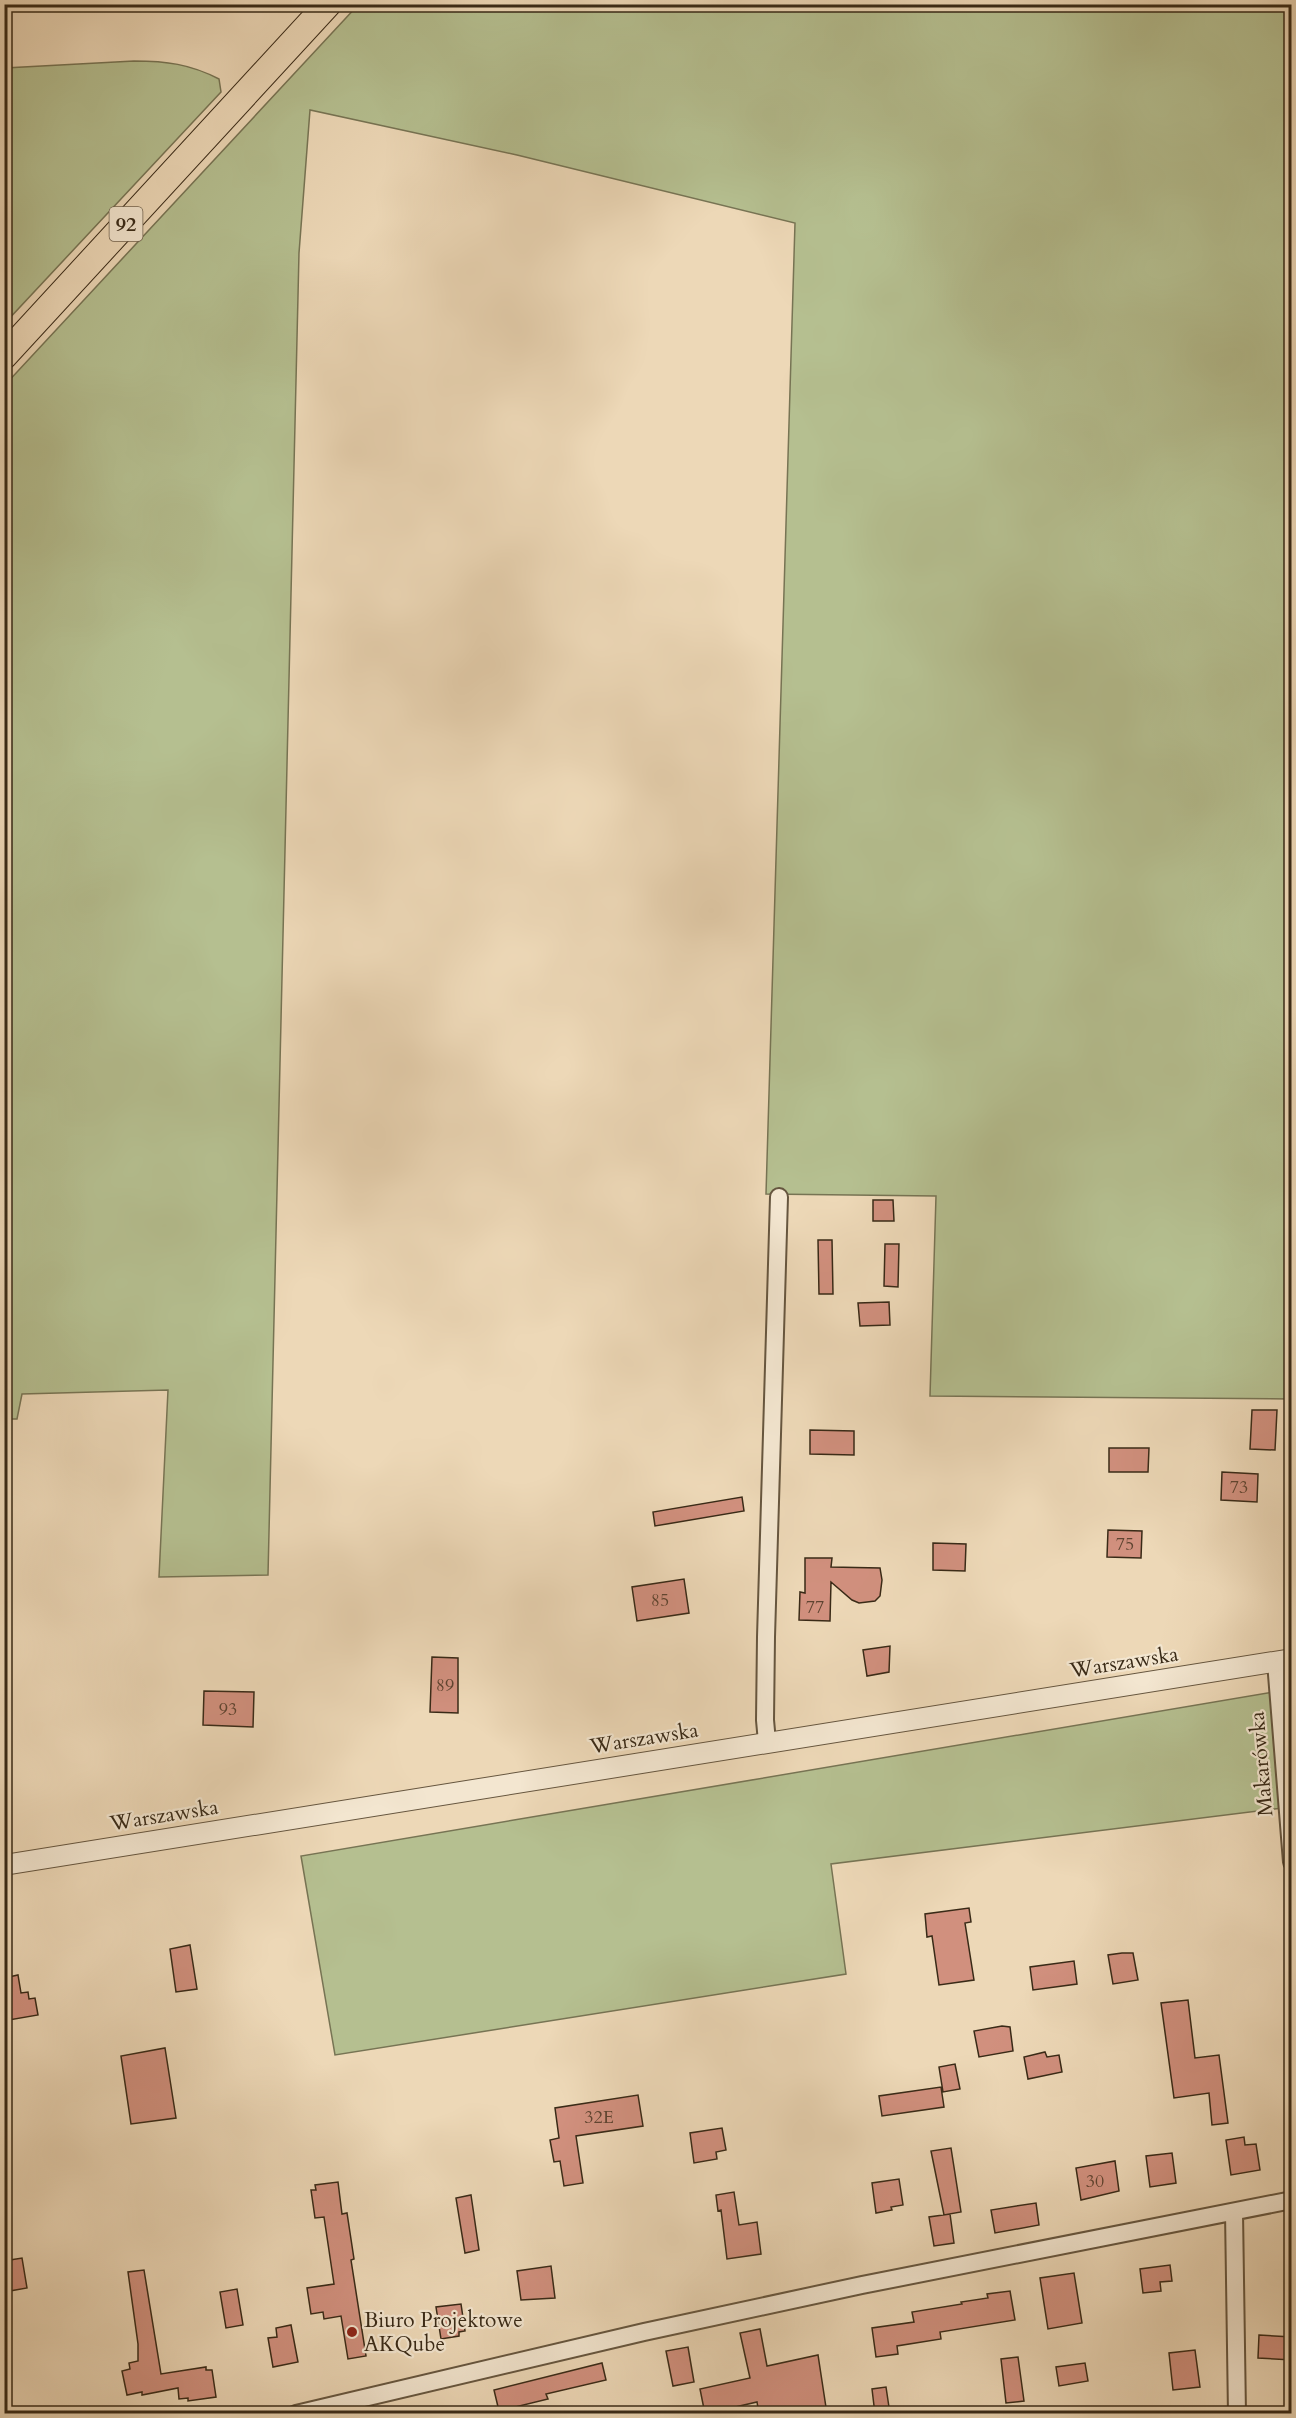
<svg xmlns="http://www.w3.org/2000/svg" width="1296" height="2418" viewBox="0 0 1296 2418" font-family="Cardo,serif">
<style>
.green{fill:#b5bf90;stroke:#777454;stroke-width:1.5}
.building{fill:#d1907e;stroke:#392a17;stroke-width:1.5}
.lines{fill:none;stroke-linecap:round;stroke-linejoin:round}
.minor-casing{stroke:#66563f;stroke-width:20}
.tertiary-casing{stroke:#66563f;stroke-width:22}
.primary-casing{stroke:#392a17;stroke-width:28}
.minor{stroke:#f3e6d0;stroke-width:16}
.tertiary{stroke:#f3e6d0;stroke-width:20}
.primary{stroke:#edd8b7;stroke-width:26}
.poi-dot{fill:#8f2418;stroke:#f3e6d0;stroke-width:2}
.labels{text-anchor:middle;stroke-width:4.5;stroke-linejoin:round;paint-order:stroke}
.number-label{font-size:18px;fill:#5f4431}
.shield{fill:#f3e6d0;stroke:#71624e;stroke-width:1.5}
.shield-label{font-size:20px;font-weight:bold;fill:#392a17}
.street-label{font-size:21px;fill:#392a17;stroke:#f3e6d0}
.poi-label{font-size:21px;fill:#392a17;stroke:#f3e6d0;text-anchor:start}
</style>
<rect width="100%" height="100%" fill="#edd8b7"/>
<filter id="stains"><feTurbulence type="fractalNoise" baseFrequency=".00333" numOctaves="4"/><feColorMatrix values="0 0 0 0 .2 0 0 0 0 .09 0 0 0 0 .02 0 0 0 .5 -.17"/></filter>
<radialGradient id="worn" r=".72"><stop offset=".6" stop-color="#630" stop-opacity="0"/><stop offset="1" stop-color="#630" stop-opacity=".3"/></radialGradient>
<path class="green" d="M358,5H1291V1399L930,1396L936,1196L766,1194L795,223L517,155L310,110L299,253L268,1575L159,1577L168,1390L22,1394L17,1419H5L4,386Z
M134,61C166,61 190,64 219,79L221,92L5,323V68Z
M1291,1689V1807L831,1864L846,1974L335,2055L301,1856Z"/>
<path class="building" d="M873,1200H893L894,1221H873Z
M818,1240H832L833,1294H819Z
M885,1244H899L898,1287L884,1286Z
M889,1302L890,1325L860,1326L858,1303Z
M1252,1410H1277L1275,1450L1250,1449Z
M810,1430L854,1431V1455L810,1454Z
M1109,1448H1149L1148,1472H1109Z
M1222,1472L1258,1474L1257,1502L1221,1500Z
M742,1497L744,1511L655,1526L653,1512Z
M1108,1530L1142,1531L1141,1558L1107,1557Z
M933,1543L966,1544L965,1571L933,1570Z
M805,1558H832L831,1567L880,1568L882,1580L880,1596L875,1601L859,1603L852,1600L831,1582L830,1621L799,1620L800,1592L805,1593Z
M684,1579L689,1613L637,1621L632,1587Z
M890,1646L889,1672L867,1676L863,1650Z
M432,1657L458,1658V1713L430,1712Z
M204,1691L254,1692L253,1727L203,1725Z
M969,1908L971,1922L965,1923L974,1980L939,1985L932,1936L927,1937L925,1914Z
M190,1945L197,1989L176,1992L170,1949Z
M1122,1953H1133L1138,1980L1113,1984L1108,1955Z
M1074,1961L1077,1984L1033,1990L1030,1967Z
M18,1975L21,1993L28,1992L29,1999L35,1998L38,2015L9,2020L4,1996V1978Z
M1188,2000L1195,2058L1219,2055L1228,2123L1212,2125L1209,2093L1174,2098L1161,2003Z
M1002,2026L1010,2027L1013,2051L979,2057L974,2031Z
M165,2048L176,2118L131,2124L121,2056Z
M1045,2052L1047,2057L1059,2055L1062,2072L1028,2079L1024,2057Z
M955,2064L960,2089L943,2092L939,2067Z
M941,2087L944,2107L882,2116L879,2096Z
M638,2095L643,2126L576,2136L583,2183L564,2186L560,2161L554,2162L550,2140L559,2138L555,2108Z
M722,2128L726,2150L716,2152L717,2159L694,2163L690,2133Z
M1244,2137L1245,2145L1256,2144L1260,2170L1231,2175L1226,2140Z
M951,2148L961,2212L944,2215L931,2151Z
M1172,2153L1176,2183L1150,2187L1146,2156Z
M1115,2161L1119,2191L1081,2200L1076,2168Z
M899,2179L903,2205L891,2207L892,2210L876,2213L872,2183Z
M338,2182L342,2214L347,2213L354,2259L351,2260L366,2356L348,2359L341,2316L324,2319L323,2312L311,2314L307,2288L334,2284L324,2217L315,2218L311,2190H316L315,2185Z
M734,2192L739,2225L757,2222L761,2254L727,2259L721,2210L718,2211L716,2195Z
M471,2195L479,2250L465,2253L456,2198Z
M1036,2203L1039,2225L995,2233L991,2210Z
M950,2214L954,2243L934,2246L929,2217Z
M22,2258L27,2288L4,2292V2261Z
M1170,2265L1172,2281L1160,2282L1161,2291L1143,2293L1140,2269Z
M551,2266L555,2298L521,2300L517,2271Z
M144,2270L161,2374L206,2367V2370H212L216,2397L188,2401V2398L179,2399L178,2388L142,2395V2392L127,2395L122,2371L130,2369L129,2363L138,2361V2344L128,2272Z
M1074,2273L1082,2323L1048,2329L1040,2278Z
M237,2289L243,2325L226,2328L220,2292Z
M1010,2291L1015,2320L940,2332L941,2339L897,2346L898,2354L876,2357L872,2328L914,2322L912,2312L962,2304L961,2302L988,2298L987,2294Z
M461,2304L465,2331L459,2332V2336L441,2339L436,2307Z
M291,2325L298,2362L273,2367L268,2338L277,2337L276,2328Z
M760,2329L767,2366L818,2355L827,2414H759L757,2402L705,2414L700,2389L750,2378L740,2333Z
M1259,2335L1292,2337V2360L1258,2358Z
M688,2347L694,2382L673,2386L666,2351Z
M1195,2350L1200,2387L1173,2390L1169,2353Z
M1018,2357L1024,2401L1006,2403L1001,2359Z
M602,2363L606,2380L546,2394L548,2399L499,2411L494,2390Z
M1085,2363L1088,2381L1059,2386L1056,2367Z
M886,2387L890,2414H875L872,2389Z"/>
<g class="lines">
<g class="minor-casing">
<path id="minor" d="M1276,1662L1292,1862
M767,1742L765,1720L766,1637L779,1197
M1234,2212L1237,2414
M296,2414L644,2332L862,2285L1292,2200"/>
</g>
<g class="tertiary-casing">
<path id="tertiary" d="M4,1865L1292,1659"/>
</g>
<g class="primary-casing">
<path id="primary" d="M4,356L328,4"/>
</g>
<use href="#minor" class="minor"/>
<use href="#tertiary" class="tertiary"/>
<use href="#primary" class="primary"/>
</g>
<circle class="poi-dot" cx="352" cy="2332" r="6"/>
<g class="labels">
<g class="number-label">
<text x="1239" y="1493">73</text>
<text x="1125" y="1550">75</text>
<text x="660" y="1606">85</text>
<text x="815" y="1613">77</text>
<text x="445" y="1691">89</text>
<text x="228" y="1715">93</text>
<text x="599" y="2123">32E</text>
<text x="1095" y="2187">30</text>
</g>
<rect class="shield" x="109.5" y="207" width="33" height="34" rx="4.5"/>
<g class="shield-label">
<text x="126" y="231">92</text>
</g>
<g class="street-label">
<text transform="translate(1124 1662) rotate(-9)" y="7">Warszawska</text>
<text transform="translate(644 1738) rotate(-9)" y="7">Warszawska</text>
<text transform="translate(1261 1764) rotate(-95)" y="7">Makarówka</text>
<text transform="translate(164 1815) rotate(-9)" y="7">Warszawska</text>
</g>
<g class="poi-label">
<text x="364" y="2327">Biuro Projektowe<tspan x="364" dy="24">AKQube</tspan></text>
</g>
</g>
<rect width="1296" height="2418" fill="none" stroke="#edd8b7" stroke-width="24"/>
<rect x="6" y="6" width="1284" height="2406" fill="none" stroke="#392a17" stroke-width="3"/>
<rect x="12" y="12" width="1272" height="2394" fill="none" stroke="#392a17" stroke-width="1.5"/>
<rect width="100%" height="100%" filter="url(#stains)"/>
<rect width="100%" height="100%" fill="url(#worn)"/>
</svg>
